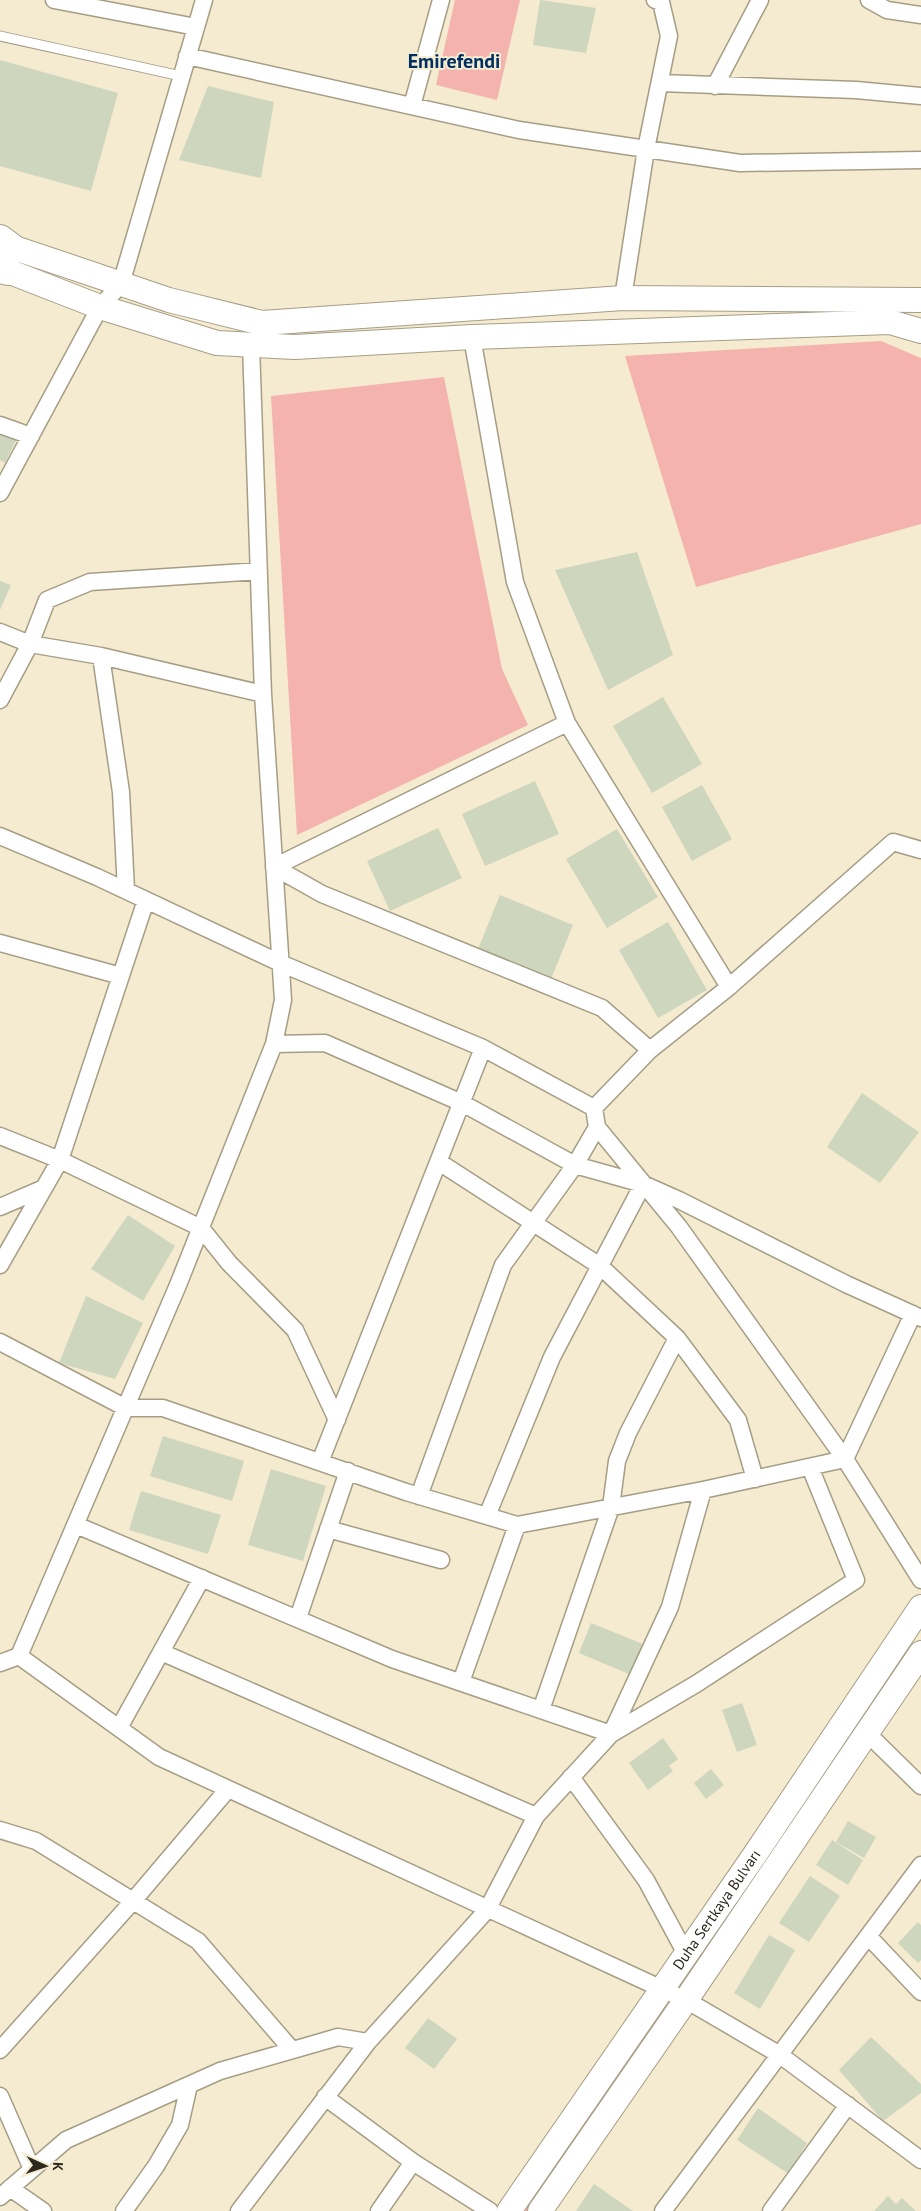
<svg xmlns="http://www.w3.org/2000/svg" width="921" height="2211" viewBox="0 0 921 2211" font-family="'PT Sans',sans-serif">
<style>
.green{fill:#f4b3ae}
.building{fill:#ced6bd}
.lines{fill:none;stroke-linecap:round;stroke-linejoin:round}
.lane-casing{stroke:#a69d85;stroke-width:11}
.street-casing{stroke:#a69d85;stroke-width:19}
.secondary-casing{stroke:#a69d85;stroke-width:26}
.highway-casing{stroke:#a69d85;stroke-width:30}
.lane{stroke:#fff;stroke-width:9}
.street{stroke:#fff;stroke-width:16}
.secondary{stroke:#fff;stroke-width:24}
.highway{stroke:#fff;stroke-width:28}
.labels{text-anchor:middle;stroke-width:4;stroke-linejoin:round;paint-order:stroke}
.street-label{font-size:15px;fill:#2c281e;stroke:#f4ebd1}
.district-label{font-size:20px;font-weight:bold;fill:#003062;stroke:#f4ebd1}
</style>
<rect width="100%" height="100%" fill="#f4ebd1"/>
<path class="green" d="M455,0H520L497,100L436,85Z
M881,341L921,358V524L696,587L625,356Z
M444,377L502,669L528,725L297,835L271,396Z
M920,1628L692,1974L688,1972Z
M654,2021L657,2022L528,2211H523Z"/>
<path class="building" d="M540,0L596,8L586,53L533,45Z
M0,60L118,93L91,191L0,166Z
M208,86L274,102L261,178L179,160Z
M0,431L17,438L5,463L0,460Z
M637,552L673,655L608,690L555,570Z
M0,581L11,585L0,610Z
M663,697L702,764L652,793L613,726Z
M535,781L559,834L485,866L462,814Z
M702,785L732,839L692,861L662,807Z
M438,828L462,878L390,911L367,861Z
M617,829L658,897L607,928L566,859Z
M500,895L573,925L551,979L478,949Z
M668,922L707,990L658,1018L619,950Z
M862,1093L919,1132L880,1183L827,1147Z
M128,1215L175,1246L143,1301L91,1269Z
M86,1296L143,1323L115,1379L59,1363Z
M163,1436L244,1461L232,1501L150,1476Z
M271,1469L326,1486L303,1561L248,1545Z
M141,1491L221,1515L208,1554L129,1530Z
M591,1623L643,1644L631,1675L579,1653Z
M742,1703L757,1745L737,1752L722,1710Z
M663,1738L678,1759L669,1766L673,1771L648,1790L629,1763Z
M711,1769L724,1785L706,1799L694,1783Z
M848,1821L876,1837L864,1858L836,1842Z
M832,1840L863,1860L848,1885L816,1865Z
M810,1876L840,1896L809,1942L779,1923Z
M918,1922L921,1925V1960L918,1963L898,1943Z
M769,1935L795,1950L760,2009L734,1993Z
M428,2018L457,2039L434,2069L405,2048Z
M871,2037L921,2084V2093L883,2121L839,2070Z
M758,2108L807,2143L789,2174L737,2140Z
M594,2184L633,2211H576Z
M888,2196L896,2204L902,2198L916,2211H874Z"/>
<g class="lines">
<g class="lane-casing">
<path id="lane" d="M0,36L181,76"/>
</g>
<g class="street-casing">
<path id="street" d="M54,0L196,27
M869,0L887,10L921,15
M187,56L519,130L740,163L921,160
M660,83L856,90L921,96
M715,86L760,0
M412,106L441,0
M623,298L646,149L669,36L661,2L655,0
M472,337L515,582L567,723L729,987
M0,425L31,436
M0,493L100,307L121,284L204,0
M0,632L30,644L47,600L90,582L259,571
M101,656L121,792L126,890
M0,700L30,644L101,656L263,694
M0,836L97,877L280,963L483,1048L594,1108
M921,850L893,842L729,987L650,1050L594,1108L597,1127L679,1227L845,1459L921,1580
M274,867L322,894L602,1008L650,1050
M274,867L567,723
M0,943L121,976
M274,1044L325,1043L462,1103L575,1165L643,1184L679,1200L846,1284L921,1318
M0,1136L60,1160L201,1228L229,1263L295,1330L337,1420
M439,1162L600,1266L677,1338L738,1420L755,1479
M0,1207L44,1188
M0,1265L60,1160L146,900
M0,1342L126,1408H163L406,1492L517,1525L703,1490L845,1459L913,1314
M320,1462L483,1048
M419,1496L503,1265L575,1165L597,1127
M487,1516L552,1357L643,1184
M76,1525L392,1659L611,1734L696,1684L856,1580L810,1467
M328,1529L441,1560
M298,1618L348,1471
M161,1652L536,1816
M19,1656L178,1285L274,1044L283,1000L263,694L251,345
M0,1663L19,1656L159,1757L686,2000L780,2055L921,2160
M461,1682L517,1525
M541,1710L611,1507L617,1461L628,1433L677,1338
M119,1728L202,1578
M867,1733L921,1786
M571,1777L646,1880L686,1954
M0,1830L36,1841L198,1941L292,2050
M869,1937L921,1992
M0,2050L133,1901L228,1789
M0,2096L32,2169
M325,2097L413,2162L490,2211
M10,2188L43,2211
M0,2197L66,2140L220,2071L338,2037L368,2042
M124,2211L156,2166L180,2125L189,2085
M239,2211L368,2042L487,1910L536,1816L611,1734L670,1607L703,1490
M379,2211L413,2162
M663,2211L921,1865
M771,2211L848,2105"/>
</g>
<g class="secondary-casing">
<g id="secondary">
<path d="M0,243L169,300L262,323L623,298L921,300"/>
<path d="M0,268L100,307L217,343L295,347L472,337L890,322L921,331"/>
<path id="s1" d="M509,2211L756,1853L921,1607"/>
<path d="M540,2211L686,2000L921,1653"/>
</g>
</g>
<g class="highway-casing">
<path id="highway" d="M0,239L12,248
M0,269L8,271"/>
</g>
<use href="#lane" class="lane"/>
<use href="#street" class="street"/>
<use href="#secondary" class="secondary"/>
<use href="#highway" class="highway"/>
</g>
<g class="labels">
<g class="street-label">
<text dy="5" stroke="none"><textPath href="#s1" startOffset="366">Duha Sertkaya Bulvarı</textPath></text>
</g>
<g class="district-label">
<text x="454" y="68">Emirefendi</text>
</g>
</g>
<g transform="translate(45 2166) rotate(93)" stroke="#f4ebd1" stroke-width="4" paint-order="stroke">
<path d="M0-4L9 19L0 12L-9 19Z" fill="#2c281e"/>
<text y="-8" font-size="14" font-weight="bold" text-anchor="middle" fill="#2c281e">K</text>
</g>
</svg>
